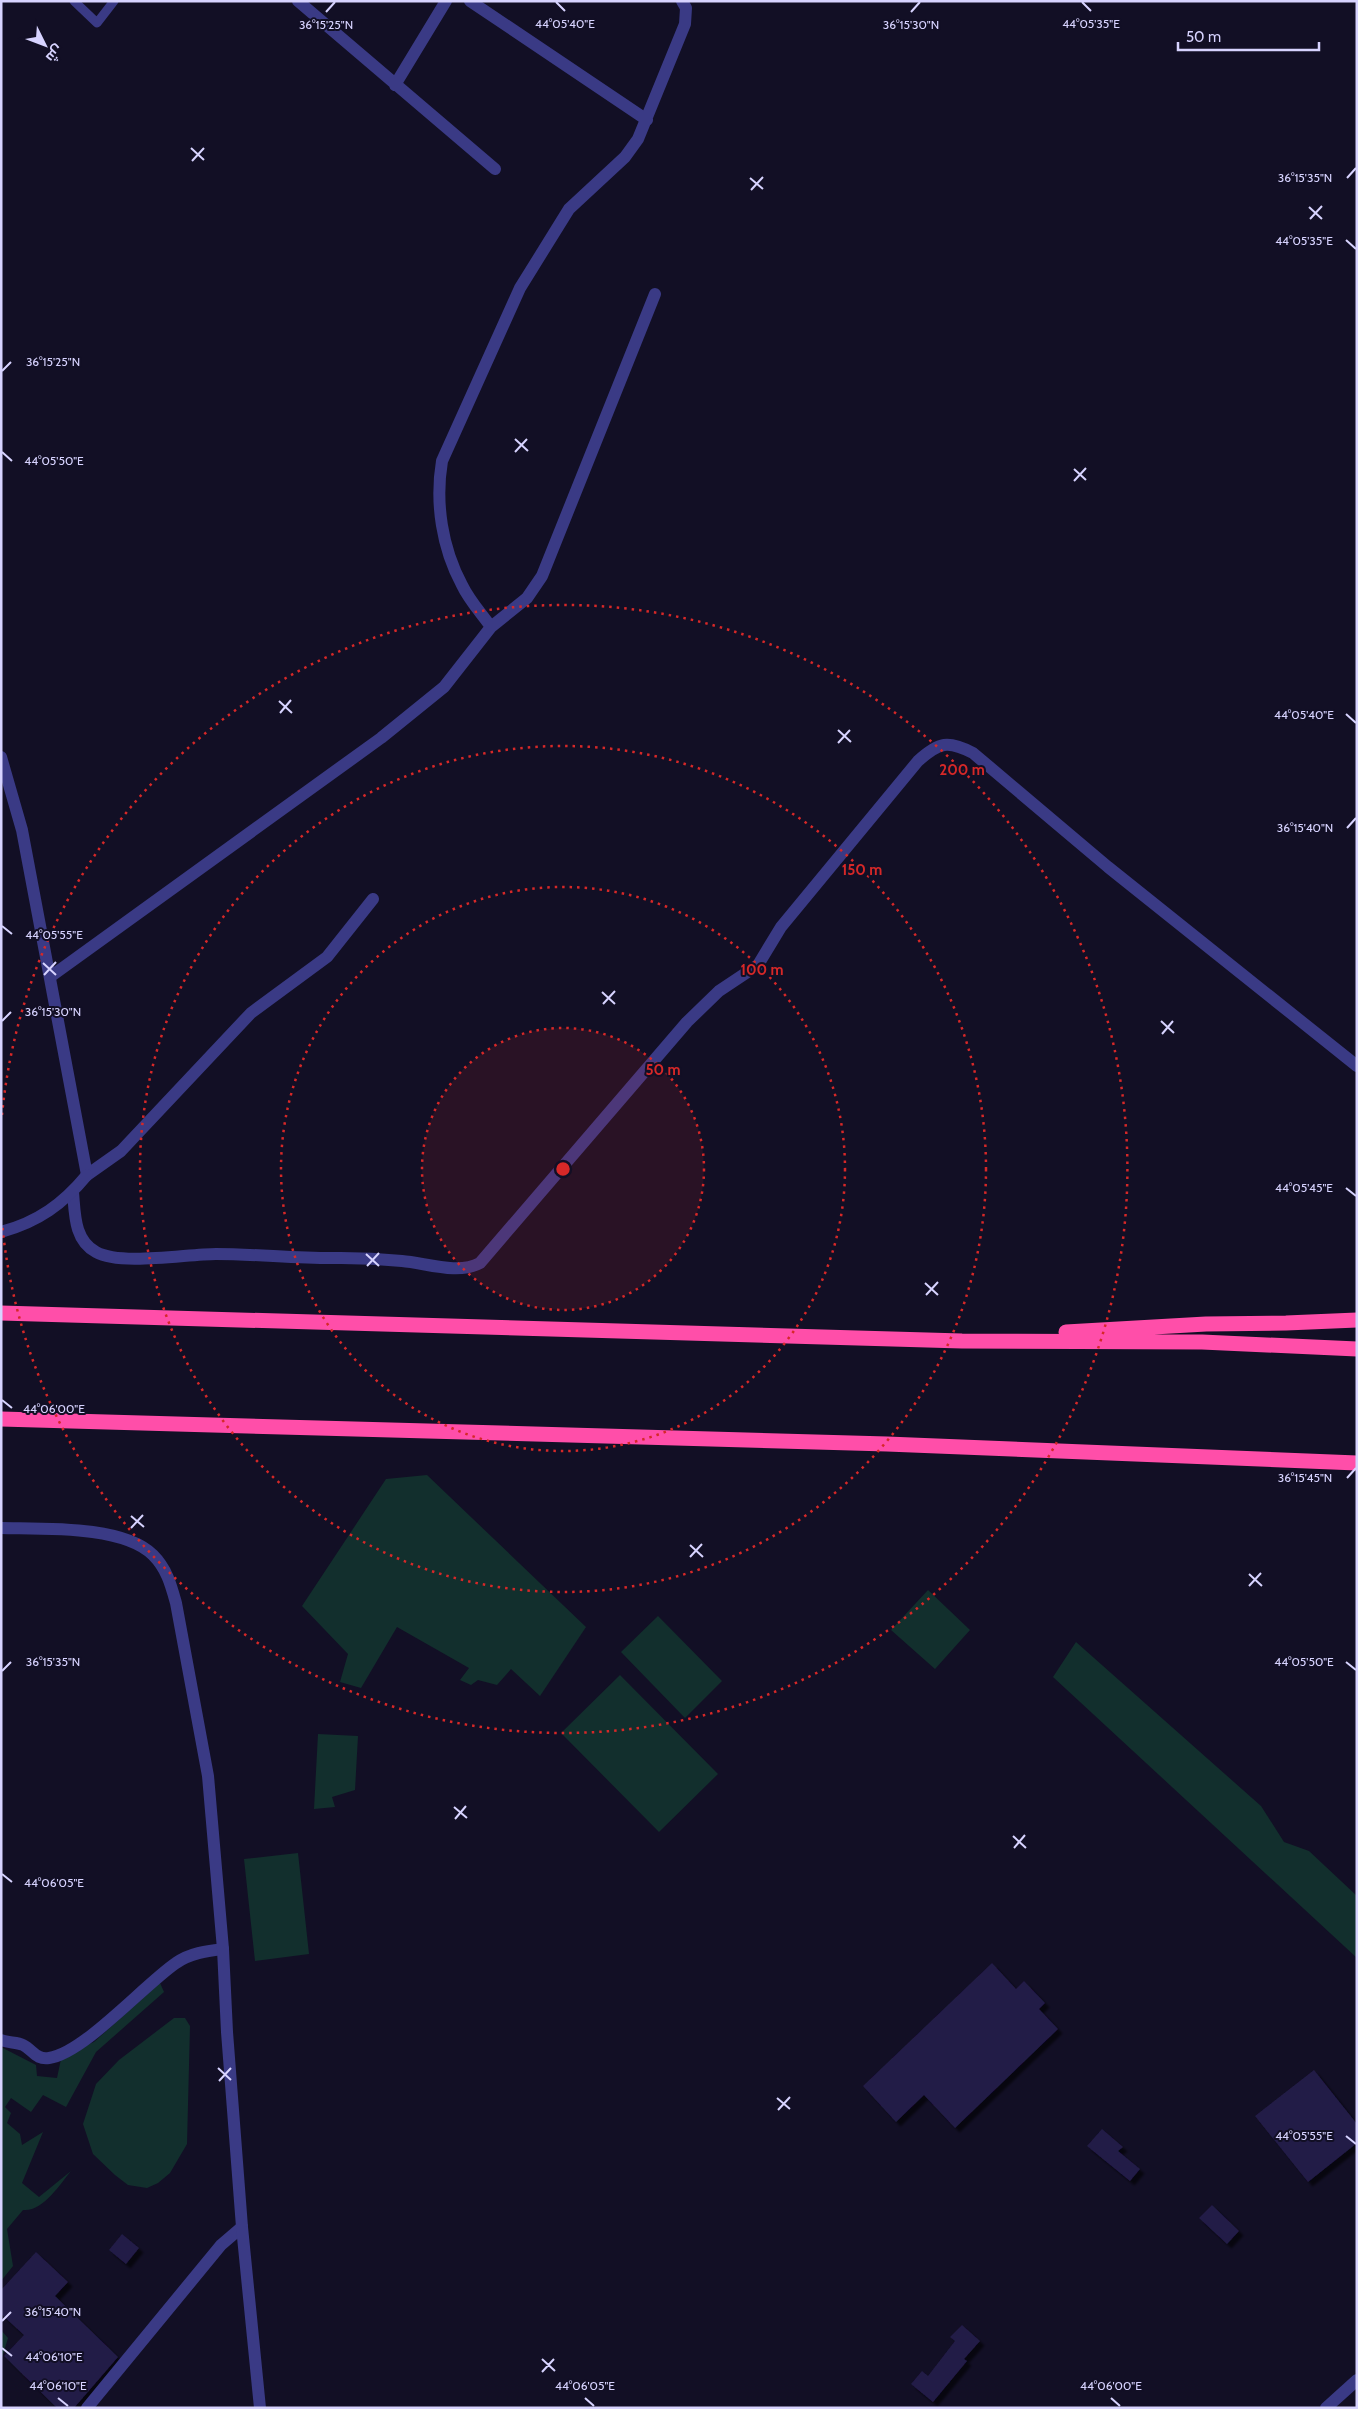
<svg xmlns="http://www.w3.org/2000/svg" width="1358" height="2409" viewBox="0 0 1358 2409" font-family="Cabin,Cairo,sans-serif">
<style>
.green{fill:#122f2d}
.building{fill:#221b46;filter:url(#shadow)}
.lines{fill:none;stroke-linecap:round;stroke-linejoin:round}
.service{stroke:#3a3a85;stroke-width:9}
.minor{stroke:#3a3a85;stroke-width:12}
.tertiary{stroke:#3a3a85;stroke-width:12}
.motorway{stroke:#ff4ea9;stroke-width:15}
.ticks{fill:none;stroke:#d7d3ff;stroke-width:2}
.ring{fill:none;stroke:#d62828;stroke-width:2.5;stroke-dasharray:2.5 5}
.ticks-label{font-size:12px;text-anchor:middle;fill:#d7d3ff;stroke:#120f25;stroke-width:4;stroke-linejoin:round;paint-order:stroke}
.centre{fill:#d62828;stroke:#120f25;stroke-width:2.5}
.ring-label{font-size:15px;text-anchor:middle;font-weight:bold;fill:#d62828;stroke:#120f25;stroke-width:4;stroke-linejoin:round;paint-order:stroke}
</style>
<defs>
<filter id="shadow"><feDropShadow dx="4.5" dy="4.5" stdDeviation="1" flood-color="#0009"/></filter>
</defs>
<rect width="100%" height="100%" fill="#120f25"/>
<path class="green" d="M427,1475L586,1627L540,1696L511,1669L497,1685L478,1680L471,1685L460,1680L469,1668L397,1627L361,1688L340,1682L348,1654L302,1606L386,1479Z
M928,1590L970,1630L935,1669L891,1630Z
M658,1616L722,1681L685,1718L621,1652Z
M1076,1642L1261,1806L1284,1842L1309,1851L1357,1896V1958L1053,1677Z
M620,1675L718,1774L659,1832L561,1733Z
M318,1734L358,1736L355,1790L332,1797L335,1807L314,1809Z
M298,1853L309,1954L255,1961L244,1859Z
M160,1983L164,1992L96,2052L66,2107L43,2095L31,2112L11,2098L5,2107L11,2113L7,2123L20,2134L22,2145L43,2132L22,2183L39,2197L71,2171C60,2184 43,2212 23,2210L7,2229L13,2266L1,2281V2047L36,2065L37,2076L57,2078L61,2059L78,2049L94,2042Z
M174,2018H185L190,2026L187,2144L170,2173L158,2183L147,2188L128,2185L115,2175L93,2154L83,2124L96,2084L119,2060Z
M1,2330L8,2338L1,2361Z"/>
<path class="building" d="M992,1963L1016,1989L1024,1981L1045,2003L1039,2009L1058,2029L955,2128L924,2095L896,2122L863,2086Z
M1314,2070L1357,2124V2143L1308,2182L1255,2116Z
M1102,2129L1123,2147L1118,2151L1140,2169L1130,2181L1087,2146Z
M1212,2205L1239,2231L1227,2244L1199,2218Z
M122,2234L139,2248L126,2264L109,2250Z
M36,2252L68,2282L55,2296L118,2357L74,2408H57L4,2356L24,2335L1,2314V2290Z
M962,2325L980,2341L964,2359L967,2361L933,2402L911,2384L922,2371L928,2376L955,2341L950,2337Z"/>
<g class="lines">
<path class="service" d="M74,1L97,23L114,1"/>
<path class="minor" d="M298,1L495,169
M470,1L647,120
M395,85L446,1
M491,627C481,613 469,600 462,585C442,548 435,503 442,461L520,288L569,209L625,157L638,139L685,24L686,8L682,1
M1,757L22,830L87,1175L121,1151L251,1013L327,957L373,899
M50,977L381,738L444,687L491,627L527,598L542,576L655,294
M73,1192C75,1214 74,1240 96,1252C121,1266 186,1254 216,1254C258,1254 300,1259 341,1258C361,1258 382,1259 402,1261C426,1263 458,1275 480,1263L687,1022L719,991L758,965L781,927L918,761C939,742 948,740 973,753L1108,867L1357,1066
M1,2040C8,2043 17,2042 23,2045C33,2050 36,2060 49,2058C84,2053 145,1984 176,1963C190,1953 207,1951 223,1949
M87,2408L221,2245L242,2227"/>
<path class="tertiary" d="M1,1232C38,1222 63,1204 87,1175
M1,1528C42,1529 123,1525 153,1555C167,1569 171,1585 176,1603L208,1776L223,1949L227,2032L242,2227L260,2408
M1326,2408L1357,2380"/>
<path class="motorway" d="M1,1313L962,1341L1202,1342L1357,1349
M1066,1332L1206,1324L1286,1323L1357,1320
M1,1419L887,1444L1357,1463"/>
</g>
<path class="ticks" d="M556,2L565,11M1082,2L1091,11M326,12L335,2M911,12L920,2M191,148L204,160M192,161L204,148M750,178L763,189M1347,178L1356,168M751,190L763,177M1309,207L1322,219M1310,219L1322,206M1346,240L1356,249M2,371L11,362M515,439L528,451M2,452L12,461M515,452L527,439M1074,469L1086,480M1074,481L1086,468M279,701L292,713M280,713L291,700M1346,714L1356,723M838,730L851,742M838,743L850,730M1347,828L1356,818M2,926L12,934M43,963L56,975M44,975L56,962M602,992L615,1004M603,1004L615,991M2,1021L11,1012M1161,1021L1174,1033M1162,1034L1173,1021M1346,1188L1356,1196M366,1254L379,1266M367,1266L379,1253M925,1283L938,1295M926,1295L938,1282M2,1400L12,1408M1347,1478L1356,1468M131,1516L144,1527M131,1528L143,1515M690,1545L703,1557M690,1557L702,1544M1249,1574L1262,1586M1249,1586L1261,1573M1346,1662L1356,1670M2,1671L11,1662M454,1807L467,1818M455,1819L466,1806M1013,1836L1026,1848M1014,1848L1025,1835M2,1874L12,1882M218,2068L231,2080M219,2081L231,2068M777,2098L790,2109M778,2110L790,2097M1346,2136L1356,2144M2,2321L11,2312M2,2348L12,2356M542,2359L555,2371M542,2372L554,2359M58,2398L68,2406M585,2398L594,2406M1111,2398L1120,2406"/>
<circle cx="563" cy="1169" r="141" fill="#d62828" fill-opacity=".12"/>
<g class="ring">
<circle cx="563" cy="1169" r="141"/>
<circle cx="563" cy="1169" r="282"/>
<circle cx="563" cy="1169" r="423"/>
<path d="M2 1115A564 564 0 1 1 2 1223"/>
</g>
<g class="ticks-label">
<text x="565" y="28">44°05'40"E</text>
<text x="1091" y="28">44°05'35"E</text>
<text x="326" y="29">36°15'25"N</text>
<text x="911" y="29">36°15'30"N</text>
<text x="1305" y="182">36°15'35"N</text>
<text x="1304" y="245">44°05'35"E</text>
<text x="53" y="366">36°15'25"N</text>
<text x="54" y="465">44°05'50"E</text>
<text x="1304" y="719">44°05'40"E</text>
<text x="1305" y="832">36°15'40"N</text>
<text x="54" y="939">44°05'55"E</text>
<text x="53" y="1016">36°15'30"N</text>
<text x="1304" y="1192">44°05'45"E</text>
<text x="54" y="1413">44°06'00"E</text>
<text x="1305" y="1482">36°15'45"N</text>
<text x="53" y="1666">36°15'35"N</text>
<text x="1304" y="1666">44°05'50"E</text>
<text x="54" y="1887">44°06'05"E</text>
<text x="1304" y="2140">44°05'55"E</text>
<text x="53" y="2316">36°15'40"N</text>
<text x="54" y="2361">44°06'10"E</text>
<text x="58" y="2390">44°06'10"E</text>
<text x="585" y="2390">44°06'05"E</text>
<text x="1111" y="2390">44°06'00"E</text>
</g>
<circle cx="563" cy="1169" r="8" class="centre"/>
<g class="ring-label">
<text x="962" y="775">200 m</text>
<text x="862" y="875">150 m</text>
<text x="762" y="975">100 m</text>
<text x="663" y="1075">50 m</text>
</g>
<rect width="1358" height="2409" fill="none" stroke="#d7d3ff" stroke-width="5"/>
<g transform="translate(45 45) rotate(132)" stroke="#120f25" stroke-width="4" paint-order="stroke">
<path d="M0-4L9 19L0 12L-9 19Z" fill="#d7d3ff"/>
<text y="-8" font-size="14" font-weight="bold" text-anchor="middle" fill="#d7d3ff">ش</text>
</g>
<path d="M1178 42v8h141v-8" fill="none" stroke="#d7d3ff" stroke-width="2.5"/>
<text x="1186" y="42" font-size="15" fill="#d7d3ff" stroke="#120f25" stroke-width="4" paint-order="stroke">50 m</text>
</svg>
